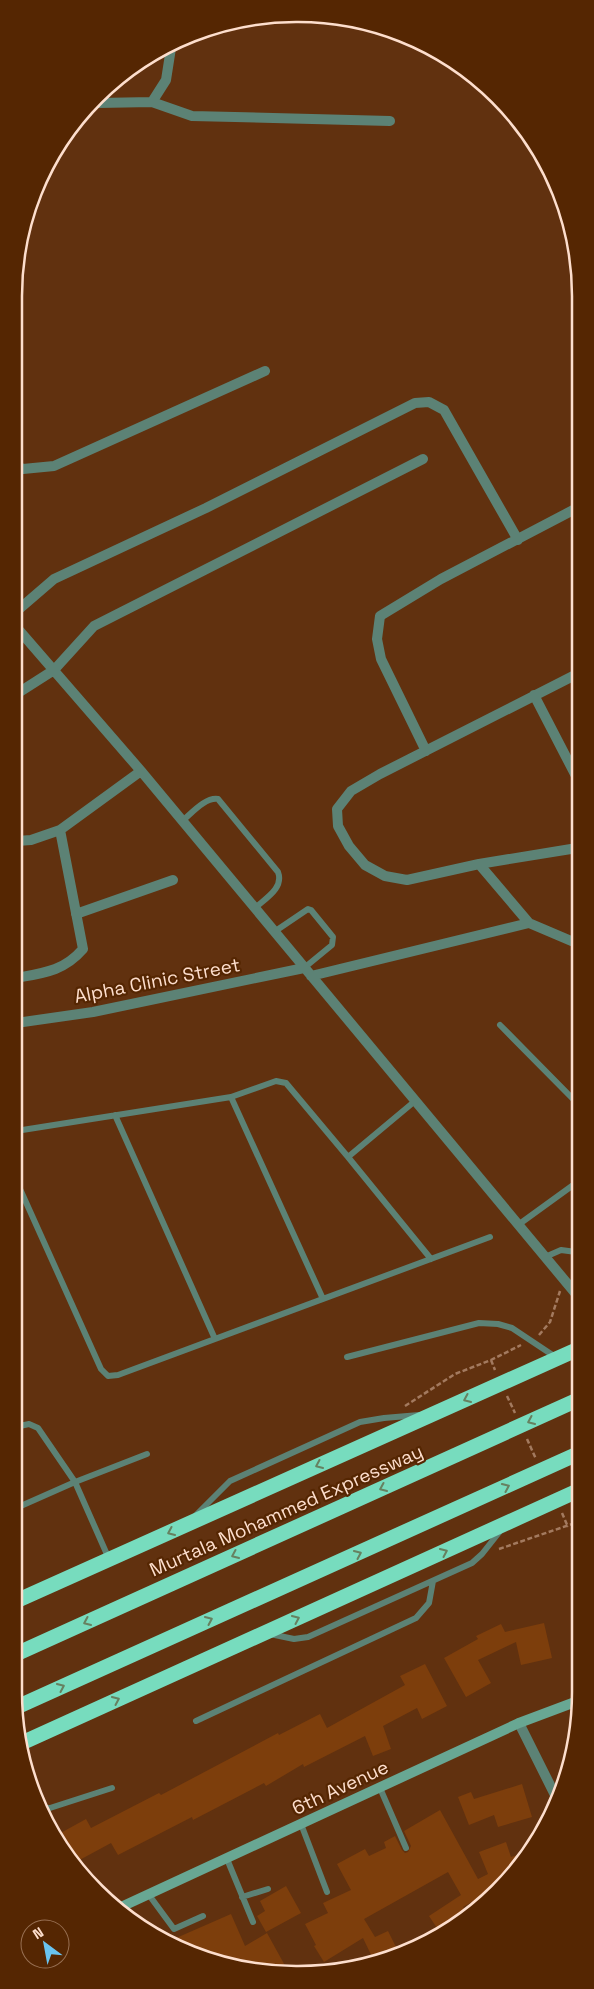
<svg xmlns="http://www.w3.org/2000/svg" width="594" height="1989" viewBox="0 0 594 1989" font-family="'Space Grotesk',sans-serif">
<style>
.building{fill:#7d3e0c}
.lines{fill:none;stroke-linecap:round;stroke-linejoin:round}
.path{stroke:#a37a5f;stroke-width:2.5;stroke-dasharray:5 2.5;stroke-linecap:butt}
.lane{stroke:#5c8275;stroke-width:6}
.street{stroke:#5c8275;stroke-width:10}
.secondary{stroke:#68a793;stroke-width:10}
.highway{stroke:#77dcbe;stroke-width:15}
.oneway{stroke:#668160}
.labels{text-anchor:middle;stroke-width:4.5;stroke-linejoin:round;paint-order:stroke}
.street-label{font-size:19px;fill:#fddecd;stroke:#552602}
.rim{fill:none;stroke:#fddecd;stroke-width:2.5}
</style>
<rect width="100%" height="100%" fill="#61310f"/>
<path class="building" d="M544,1623L552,1658L521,1665L516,1642L478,1660L491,1683L466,1697L444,1658L478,1639L476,1636L501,1624L505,1632Z
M425,1664L447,1706L422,1719L417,1708L383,1726L391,1749L373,1756L365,1736L304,1767L303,1764L266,1786L264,1783L193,1820L192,1817L118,1855L111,1843L74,1863L57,1835L86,1819L91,1828L159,1793L161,1795L278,1733L279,1735L320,1714L327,1728L405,1685L400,1676Z
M522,1784L532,1817L498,1827L494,1815L469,1825L458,1797L471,1792L474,1799Z
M440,1810L478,1879L488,1874L479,1852L506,1842L511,1857L532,1850L509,1873L500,1877L502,1880L491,1891L463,1907L468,1914L455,1927L441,1934L429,1916L461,1895L448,1872L364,1919L375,1937L388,1931L399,1953L375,1963L363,1938L324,1962L314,1946L316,1945L305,1924L328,1913L323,1903L351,1890L337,1864L365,1849L369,1856L386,1848L384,1842L395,1836L402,1850L405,1853L408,1852L411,1846L404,1831Z
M286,1886L301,1913L266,1932L257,1916L265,1911L260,1901Z
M231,1914L245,1946L267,1933L288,1971L260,1973L171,1946L167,1942Z"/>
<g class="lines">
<path class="path" d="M539,1335L550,1322L560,1291
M491,1360L495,1370
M507,1396L515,1413
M405,1406L455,1374L491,1360L521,1345
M527,1439L536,1459
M562,1513L568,1527
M499,1549L575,1523"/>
<path class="lane" d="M182,821C191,814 205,797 218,799L278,872C284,888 266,898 255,908
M274,932L308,909L311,910L333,937L332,945L304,968
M500,1025L576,1102
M115,1115L215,1339
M16,1131L231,1097
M348,1157L431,1259
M16,1180L101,1369L108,1376L118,1375L490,1237
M518,1225L576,1183
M545,1257L561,1250L576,1252
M323,1299L231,1097L276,1081L286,1083L348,1157L415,1101
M347,1357L479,1323L498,1324L512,1328L557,1358
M15,1427L29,1424L38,1428L75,1482L147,1454
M14,1509L75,1482L109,1559
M196,1515L230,1481L360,1422L384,1418L419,1415
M270,1634L294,1639L308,1637L472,1563L482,1554L501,1530
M196,1721L416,1618L429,1603L433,1581
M380,1788L406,1848
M34,1794L42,1808H50L112,1788
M301,1824L327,1892
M227,1859L253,1922
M149,1895L174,1929L203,1916
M242,1897L268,1889"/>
<path class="street" d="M152,102L192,116L390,121
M98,103L152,102L166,80L171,48
M18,467L23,469L54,466L265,371
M18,610L54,579L206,508L415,403L429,402L444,410L518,540
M18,629L141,771L576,1294
M18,693L54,670L94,626L423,459
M534,695L577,778
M426,751L381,659L377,639L380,616L441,579L577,508
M17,841L31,840L60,830L141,771
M479,864L577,848
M76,914L173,880
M576,943L529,923L479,864L407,880L385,876L365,865L349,846L338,826L337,809L351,791L380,774L577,674
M311,976L529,923
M16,978C44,973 64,971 83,949L60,830
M16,1023L93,1012L304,968
M519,1723L555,1795"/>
<path class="secondary" d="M121,1907L519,1723L575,1702"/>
<path class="highway" d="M14,1602L576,1350
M14,1655L575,1401
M17,1707L575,1455
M24,1742L575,1492"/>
</g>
<defs><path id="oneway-chevron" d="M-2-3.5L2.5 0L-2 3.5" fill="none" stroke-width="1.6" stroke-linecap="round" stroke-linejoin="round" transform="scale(1.25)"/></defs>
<g class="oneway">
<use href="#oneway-chevron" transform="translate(467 1399) rotate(156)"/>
<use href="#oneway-chevron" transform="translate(531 1421) rotate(156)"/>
<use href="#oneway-chevron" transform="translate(319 1465) rotate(156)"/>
<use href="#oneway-chevron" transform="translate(506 1487) rotate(-24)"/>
<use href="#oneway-chevron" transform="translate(383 1488) rotate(156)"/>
<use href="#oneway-chevron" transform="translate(171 1532) rotate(156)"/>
<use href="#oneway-chevron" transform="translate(444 1552) rotate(-24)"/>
<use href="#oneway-chevron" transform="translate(358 1554) rotate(-24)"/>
<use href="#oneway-chevron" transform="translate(235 1555) rotate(156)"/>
<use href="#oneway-chevron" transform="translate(296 1619) rotate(-24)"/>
<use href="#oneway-chevron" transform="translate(209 1620) rotate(-24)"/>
<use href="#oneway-chevron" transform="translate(87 1622) rotate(156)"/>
<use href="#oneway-chevron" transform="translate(61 1687) rotate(-24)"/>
<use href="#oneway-chevron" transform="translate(116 1700) rotate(-24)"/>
</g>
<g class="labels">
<g class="street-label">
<text transform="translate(157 980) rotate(-11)" y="7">Alpha Clinic Street</text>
<text transform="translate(286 1510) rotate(-24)" y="7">Murtala Mohammed Expressway</text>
<text transform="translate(340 1787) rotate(-25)" y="7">6th Avenue</text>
</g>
</g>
<path d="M0 0H594V1989H0ZM296 22H298A274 274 0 0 1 572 296V1692A274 274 0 0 1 298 1966H296A274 274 0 0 1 22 1692V296A274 274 0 0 1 296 22Z" fill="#552602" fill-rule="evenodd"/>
<path class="rim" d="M296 22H298A274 274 0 0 1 572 296V1692A274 274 0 0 1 298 1966H296A274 274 0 0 1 22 1692V296A274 274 0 0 1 296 22Z"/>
<g transform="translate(45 1944) rotate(328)"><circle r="24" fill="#552602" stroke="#987053"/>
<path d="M0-4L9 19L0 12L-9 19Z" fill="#69c4f1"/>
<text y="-8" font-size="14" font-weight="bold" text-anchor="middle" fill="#fddecd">N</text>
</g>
</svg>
